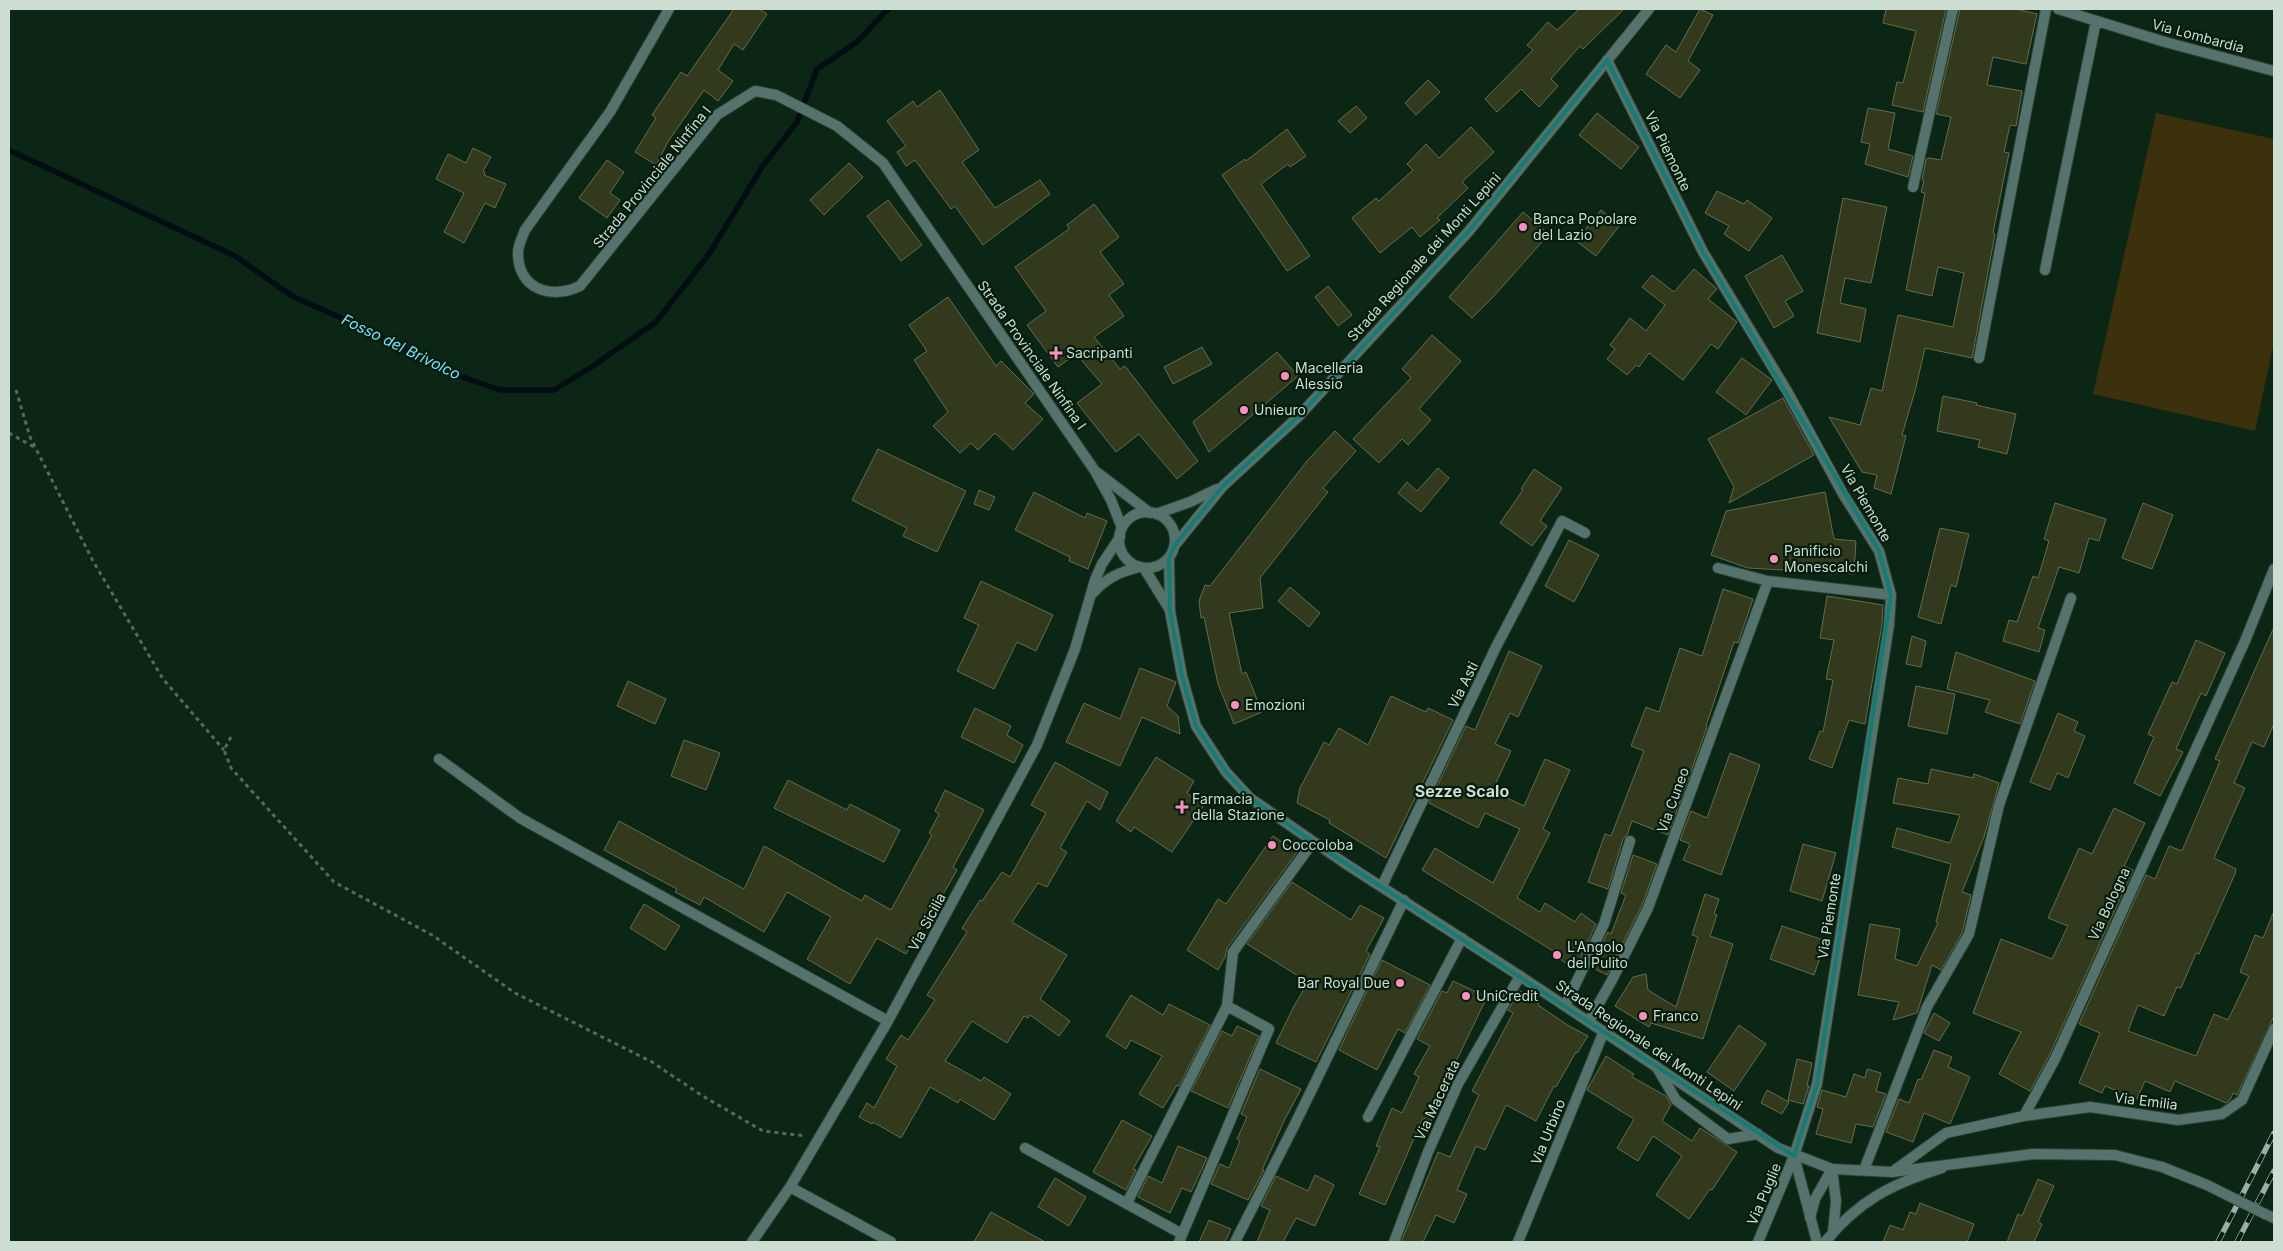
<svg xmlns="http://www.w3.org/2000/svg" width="2283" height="1251" viewBox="0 0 2283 1251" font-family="Inter,sans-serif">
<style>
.green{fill:#3d300d}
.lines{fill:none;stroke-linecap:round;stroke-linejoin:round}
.stream{stroke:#000d12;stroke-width:5.5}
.building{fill:#33391c;stroke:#646c4c}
.service-casing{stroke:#2a4332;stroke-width:12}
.minor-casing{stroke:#2a4332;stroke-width:12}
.tertiary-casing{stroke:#2a4332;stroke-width:12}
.path{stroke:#546b5b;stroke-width:3;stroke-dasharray:4 4;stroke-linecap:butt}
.service{stroke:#55726d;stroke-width:10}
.minor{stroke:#55726d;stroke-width:10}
.tertiary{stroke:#55726d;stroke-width:10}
.rail-casing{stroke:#9cafa2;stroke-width:5.5}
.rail{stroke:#031c0b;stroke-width:4;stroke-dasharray:11;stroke-linecap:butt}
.tertiary-bridge-casing{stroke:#2a4332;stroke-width:12;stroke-linecap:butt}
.tertiary-bridge{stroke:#55726d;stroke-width:10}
.marked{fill:none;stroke:#187b73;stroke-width:4;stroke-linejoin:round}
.poi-dot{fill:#fc8fc1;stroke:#031c0b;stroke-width:2}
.labels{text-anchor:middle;stroke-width:4.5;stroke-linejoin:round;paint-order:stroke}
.street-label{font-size:14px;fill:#cdddd1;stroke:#031c0b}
.poi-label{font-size:14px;fill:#cdddd1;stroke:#031c0b;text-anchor:start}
.water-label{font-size:15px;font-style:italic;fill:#74e4ff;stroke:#031c0b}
.quarter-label{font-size:16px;font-weight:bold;fill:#cdddd1;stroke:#031c0b}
</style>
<rect width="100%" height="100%" fill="#0b2614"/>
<path class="green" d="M2156,113L2274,139V342L2255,431L2093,394Z"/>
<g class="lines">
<path class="stream" d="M9,150L235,256L292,296L357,325L446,371L500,390H554L593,366L656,322L709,254L762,167L797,122L817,69L857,42L888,9"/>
</g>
<path class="building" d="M734,9H759L767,14L743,50L734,44L718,70L733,81L718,101L704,90L669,140L656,165L635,152L656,118L652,115L681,72L687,76Z
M1579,9H1624L1583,49L1580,46L1551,79L1558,86L1539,107L1521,89L1497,112L1485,99L1533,50L1527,45L1548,22L1557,30Z
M1700,9L1713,15L1688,61L1700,70L1680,98L1646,74L1666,45L1676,52Z
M1886,9H1946L1923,112L1892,105L1897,82L1903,83L1916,31L1883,23Z
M1960,9H2016L2037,14L2026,64L1993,57L1987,85L2022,91L2016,126L2010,125L2004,152L2009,153L1993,233L1995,234L1972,358L1925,348L1915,391L1902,435L1906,436L1891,494L1874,488L1877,475L1862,472L1829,417L1860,425L1871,388L1882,391L1898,315L1953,327L1964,273L1938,267L1932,296L1906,290L1925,193L1921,192L1924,181L1922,180L1926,159L1929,158L1941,160L1951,117L1936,114Z
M1428,80L1440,92L1416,115L1405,103Z
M940,90L979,150L962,162L995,208L1040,180L1050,194L983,245L955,206L951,209L915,160L906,166L897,152L906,146L887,121L913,101L917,107Z
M1356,106L1367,118L1350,133L1338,121Z
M1868,108L1895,113L1888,149L1913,156L1908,177L1865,164L1870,144L1861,142Z
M1597,113L1639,147L1621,169L1579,135Z
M1471,127L1494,152L1462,182L1468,188L1437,218L1440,220L1420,237L1412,227L1380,253L1352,218L1376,198L1379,201L1413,170L1407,164L1426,144L1439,158Z
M1287,129L1306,156L1290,167L1288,164L1261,184L1310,256L1287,271L1222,175L1245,159L1246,161Z
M473,148L491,157L483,171L485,172L484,175L506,184L495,208L485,203L464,243L444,232L464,193L436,179L448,154L466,163Z
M607,160L624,172L610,193L620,200L607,218L579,198Z
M849,163L863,177L824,215L810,200Z
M1717,191L1744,204L1747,200L1772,218L1749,251L1724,234L1729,226L1705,213Z
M1843,198L1887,207L1871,283L1845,278L1840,303L1866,309L1860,342L1817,333Z
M888,200L922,245L901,261L867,216Z
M1094,204L1119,237L1100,252L1124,284L1109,295L1124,316L1094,337L1120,369L1125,366L1198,461L1177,479L1139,434L1116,452L1077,403L1102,384L1076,354L1058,367L1027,325L1046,311L1015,267L1069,229L1067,225Z
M1601,210L1620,225L1596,256L1576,241Z
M1523,212L1549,234L1494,296L1472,318L1449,297Z
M1782,255L1803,291L1785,301L1794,316L1774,328L1745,276Z
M1694,269L1717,289L1708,299L1737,322L1718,349L1711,344L1683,380L1649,353L1639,367L1636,365L1627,375L1607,359L1615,349L1610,345L1630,318L1646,331L1665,305L1642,287L1652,275L1674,292Z
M1328,286L1352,315L1338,326L1315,297Z
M948,297L996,366L1001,361L1034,394L1025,403L1043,419L1013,450L995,433L978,450L971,443L960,453L933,426L948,412L914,360L927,351L909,325Z
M1432,335L1461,361L1419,409L1431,420L1408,445L1402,439L1379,463L1353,439L1411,378L1402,369Z
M1202,347L1212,364L1173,384L1164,367Z
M1277,352L1298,376L1209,452L1193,422Z
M1742,358L1772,380L1746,415L1716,392Z
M1943,396L1977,403L1976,405L2016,414L2007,454L1978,447L1980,440L1937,431Z
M1783,398L1814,455L1729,503L1734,487L1708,439Z
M1335,431L1356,451L1323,488L1328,492L1260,578L1263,608L1229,613L1242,674L1246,672L1262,712L1234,724L1218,684L1204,617L1201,618L1199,601L1205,585L1210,586L1307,461Z
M878,449L966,491L937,552L903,536L907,528L852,500Z
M1438,468L1449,478L1421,512L1398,493L1407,482L1417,491Z
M1534,469L1562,488L1540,521L1547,526L1532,546L1500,523L1523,490L1521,489Z
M979,490L995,497L989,510L974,504Z
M1034,492L1085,518L1087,513L1107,521L1088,569L1069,561L1070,557L1015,530Z
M1825,492L1834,539L1856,541L1854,574L1748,568L1711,555L1726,511Z
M2055,503L2106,519L2099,541L2089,538L2079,573L2059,567L2038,628L2045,630L2039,652L2003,641L2009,620L2017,622L2033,576L2038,578L2049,541L2044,539Z
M2143,503L2173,515L2152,569L2122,558Z
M1940,528L1969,534L1956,587L1951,585L1941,624L1918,617Z
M1569,540L1599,555L1574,602L1545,586Z
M981,581L1053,615L1036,651L1017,642L994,689L957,671L979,625L964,618Z
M1290,587L1320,613L1309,627L1278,601Z
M1723,589L1753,599L1738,643L1734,642L1706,726L1707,727L1668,835L1632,821L1627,835L1623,839L1608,889L1588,882L1605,834L1611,836L1644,751L1631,746L1646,707L1659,712L1680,648L1702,656Z
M1827,596L1883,605L1882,624L1865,724L1849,720L1832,768L1809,759L1820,731L1823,732L1833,680L1826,679L1834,640L1820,638Z
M2274,627V724L2264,747L2252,742L2234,783L2245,788L2214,858L2236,869L2235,874L2199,954L2196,953L2181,988L2177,987L2164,1016L2138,1005L2128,1031L2196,1056L2214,1014L2228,1020L2249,976L2240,972L2255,935L2263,938L2274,911V1016L2237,1095L2233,1093L2230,1100L2226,1103L2175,1081L2170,1092L2145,1081L2137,1099L2105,1086L2102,1093L2079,1083L2100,1033L2079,1024L2146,875L2155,879L2169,846L2182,851L2220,761L2215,759Z
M1912,636L1926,641L1921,667L1906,664Z
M2196,640L2225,653L2206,696L2201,693L2176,749L2183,752L2160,796L2134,783L2154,737L2148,734L2172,682L2177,684Z
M1509,651L1542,666L1518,717L1510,713L1495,744L1511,751L1492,791L1524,806L1545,759L1570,770L1543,829L1550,833L1517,898L1540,912L1545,903L1575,922L1581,913L1596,924L1579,961L1574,959L1570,966L1557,957L1558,954L1422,870L1435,848L1493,883L1520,829L1485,813L1478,828L1429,803L1466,726L1475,730Z
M1956,652L2035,681L2020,724L1985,712L1990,700L1947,689Z
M1140,668L1176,682L1167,706L1178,716L1180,734L1142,717L1120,766L1066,742L1084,703L1120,719Z
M628,681L666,699L655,724L617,706Z
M1916,686L1955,694L1947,734L1908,726Z
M1391,696L1426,712L1428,708L1453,720L1386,858L1329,823L1330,820L1297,803L1300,788L1324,742L1329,745L1339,728L1368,745Z
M975,708L1011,726L1007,735L1023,745L1014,763L961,737Z
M2058,713L2078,722L2074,731L2085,736L2068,778L2057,773L2050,790L2030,782Z
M684,740L720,753L706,790L671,776Z
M1730,753L1760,765L1721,875L1683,860L1690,844L1680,840L1691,811L1707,818Z
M1156,757L1194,781L1187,793L1204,805L1172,852L1134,827L1131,832L1116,821Z
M1055,762L1108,792L1100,810L1087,801L1060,848L1067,852L1047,887L1038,883L1012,922L1067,955L1040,999L1070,1021L1059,1036L1030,1015L1028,1018L1024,1016L1007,1043L972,1021L945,1061L981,1081L984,1077L1011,1094L994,1120L960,1099L958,1103L930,1087L901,1138L873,1122L872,1124L859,1117L867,1103L874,1108L897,1066L886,1059L901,1035L908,1040L935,1000L927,995L967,932L962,928L980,900L982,901L1002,872L1010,877L1046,813L1031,805Z
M1931,769L1973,778L1974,774L1999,783L1984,837L1962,892L1971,895L1962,933L1941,970L1932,965L1917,1013L1893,1020L1899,1002L1858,995L1870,924L1900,929L1895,959L1917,966L1938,923L1936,922L1951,864L1892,847L1897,828L1950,843L1960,815L1893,803L1898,778L1928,784Z
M788,780L847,810L850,804L900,830L884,862L774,808Z
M945,790L984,810L953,867L957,870L933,912L930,911L906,954L877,938L850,984L807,959L831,917L787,892L764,932L704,897L700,905L675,892L677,889L604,850L619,821L744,889L764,846L862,901L865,895L891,910L932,835L929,833L939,814L935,811Z
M2114,808L2145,823L2124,866L2133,870L2049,1056L2030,1091L1999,1074L2021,1032L1973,1013L2001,939L2052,959L2068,926L2048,918L2079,848L2092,854Z
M1273,836L1297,852L1227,948L1225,957L1218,970L1187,950L1218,899L1226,904Z
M1803,844L1836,853L1822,901L1790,891Z
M1633,855L1657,864L1642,905L1607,975L1591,967L1608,932L1611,934L1626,895L1621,893Z
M1292,882L1351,920L1360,905L1384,918L1366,951L1370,954L1316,1062L1276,1043L1293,1008L1308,982L1247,944Z
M1705,894L1719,899L1714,914L1717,915L1710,936L1733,944L1703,1039L1651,1023L1649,1027L1615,1006L1633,977L1646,974L1648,990L1676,1007L1698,937L1692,935Z
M644,904L680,926L665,950L630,928Z
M1782,926L1826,941L1814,975L1770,959Z
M1382,960L1430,985L1405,1033L1398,1029L1377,1070L1339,1050Z
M1453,981L1487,997L1450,1074L1440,1097L1442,1098L1431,1121L1423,1118L1385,1205L1359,1194L1380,1147L1376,1146L1392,1108L1402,1113L1419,1077L1414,1074L1430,1046L1417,1039L1442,991L1447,993Z
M1520,991L1539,1002L1538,1005L1569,1026L1588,1036L1577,1053L1576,1052L1556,1087L1554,1086L1536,1121L1506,1105L1485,1150L1476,1146L1457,1190L1467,1194L1454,1223L1436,1215L1423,1242H1401L1438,1152L1450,1157L1479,1095L1472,1091L1513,1013L1508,1010Z
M1131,995L1163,1015L1169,1004L1210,1025L1179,1086L1177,1085L1163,1108L1139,1094L1162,1056L1131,1040L1126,1049L1106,1036Z
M1934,1013L1950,1023L1939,1041L1924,1033Z
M1739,1025L1766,1044L1734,1091L1707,1072Z
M1237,1026L1259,1036L1228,1108L1191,1091L1222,1031L1232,1036Z
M1934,1050L1952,1057L1948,1067L1970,1077L1950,1124L1924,1113L1913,1142L1886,1132L1899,1099L1909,1103L1918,1079L1921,1080Z
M1606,1056L1634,1074L1632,1077L1666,1096L1671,1105L1662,1121L1692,1141L1700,1128L1737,1152L1712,1190L1710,1189L1689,1219L1656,1195L1682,1156L1653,1136L1638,1161L1617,1148L1634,1119L1587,1090Z
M1797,1059L1812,1063L1807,1086H1809L1803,1104L1788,1100Z
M1260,1069L1301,1089L1285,1119L1262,1170H1264L1248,1200L1211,1184L1220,1164L1229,1168L1240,1141L1237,1139L1247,1117L1241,1114Z
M1867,1069L1881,1073L1876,1091L1886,1094L1873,1127L1856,1124L1851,1143L1816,1134L1823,1109L1817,1107L1822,1090L1846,1097L1854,1074L1865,1078Z
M1767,1090L1789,1102L1782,1114L1761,1103Z
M1122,1120L1152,1136L1133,1169L1136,1170L1126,1190L1093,1172Z
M1178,1146L1207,1158L1191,1192L1182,1188L1170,1213L1138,1197L1148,1176L1162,1183Z
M1315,1175L1334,1185L1315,1226L1296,1218L1283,1242H1257L1270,1210L1261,1206L1276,1176L1308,1191Z
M1055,1178L1086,1197L1069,1226L1038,1207Z
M2038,1179L2054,1186L2038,1222L2042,1224L2034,1242H2007L2018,1214L2022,1216Z
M1920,1203L1974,1224L1967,1242H1883L1890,1225L1903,1230L1910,1212L1916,1214Z
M991,1212L1045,1242H974Z
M1209,1220L1231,1229L1225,1242H1199Z"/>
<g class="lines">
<g class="service-casing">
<path id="service" d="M1656,1066L1676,1100L1728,1139L1758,1134"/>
</g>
<g class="minor-casing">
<path id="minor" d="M2058,9L2165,42L2274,71
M1607,60L1703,252L1787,391L1843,494L1879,551L1891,595L1889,625L1817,1084L1794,1156L1758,1242
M1913,187L1953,9
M2045,270L2096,21
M1979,358L2046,9
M1718,568L1768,581L1891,595
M1092,594C1106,578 1119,572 1140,567
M439,759L520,818L888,1021
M1382,886L1496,647L1562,521L1585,533
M1565,1006L1604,924L1630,841
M1589,1021L1612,980L1648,908L1768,581
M2024,1116L2090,1107L2178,1120L2222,1114L2242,1100L2274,1029
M1368,1117L1462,938
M1025,1148L1182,1234
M1794,1156L1817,1242
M1832,1169L1836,1201L1833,1232
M1864,1170L1927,1007L1969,934L1999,805L2071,598
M1892,1172L1946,1133L2024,1116L2055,1059L2245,641L2274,569
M790,1187L891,1242
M1127,1203L1227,1006
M1810,1218L1815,1199L1832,1169
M752,1242L790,1187L888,1021L1037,745L1075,649L1095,580L1102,564L1120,537
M1179,1242L1269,1029L1227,1006L1233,952L1313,842
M1235,1242L1295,1124L1404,900
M1394,1242L1428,1152L1458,1084L1520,976
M1518,1242L1604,1031
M1825,1242C1859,1200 1892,1184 1942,1168"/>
</g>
<g class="tertiary-casing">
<path id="tertiary" d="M669,9L610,112L525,230C522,238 518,245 518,253C518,289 551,300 580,286L717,115L755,91L776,95L837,126L883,163L1095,471L1111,500L1122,528
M1098,473L1150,513
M1119 540a28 28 0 1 1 56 0a28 28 0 1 1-56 0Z
M1156,514L1190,502L1217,489
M1175,545L1223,486L1299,416L1469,231L1649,9
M1169,558L1170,611L1182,676L1196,726L1226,772L1250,798L1346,864L1520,976L1778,1148L1832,1169L1892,1172L2033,1154L2115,1155L2162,1167L2207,1185
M1144,568L1170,610
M2265,1214L2274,1218"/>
</g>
<path class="path" d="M16,390L30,437L93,561L163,679L224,750
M9,433L34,447
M231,737L224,750L231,768L334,882L432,935L515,993L652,1062L701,1095L763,1131L806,1136"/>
<use href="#service" class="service"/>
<use href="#minor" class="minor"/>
<use href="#tertiary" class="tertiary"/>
<g class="rail-casing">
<path id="rail" d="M2218,1242L2274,1133
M2237,1242L2274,1171"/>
</g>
<use href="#rail" class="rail"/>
<g class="tertiary-bridge-casing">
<path id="tertiary-bridge" d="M2207,1185L2265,1214"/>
</g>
<use href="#tertiary-bridge" class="tertiary-bridge"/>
</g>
<path class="marked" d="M1607,60L1703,252L1879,551L1891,595L1817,1084L1794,1156L1313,842L1250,798L1226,772L1196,726L1182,676L1170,611L1169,558L1175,545L1223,486L1299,416L1469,231Z"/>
<g class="poi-dot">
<circle cx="1523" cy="227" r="5"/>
<path d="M1053.5 345.5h5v5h5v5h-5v5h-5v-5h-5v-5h5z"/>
<circle cx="1285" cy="376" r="5"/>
<circle cx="1244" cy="410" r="5"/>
<circle cx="1774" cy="559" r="5"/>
<circle cx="1235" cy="705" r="5"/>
<path d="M1179.5 799.5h5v5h5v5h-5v5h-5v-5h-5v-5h5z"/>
<circle cx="1272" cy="845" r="5"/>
<circle cx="1557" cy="955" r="5"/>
<circle cx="1400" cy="983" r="5"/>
<circle cx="1466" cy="996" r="5"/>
<circle cx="1643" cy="1016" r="5"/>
</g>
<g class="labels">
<g class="street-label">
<text transform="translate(2198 36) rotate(15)" y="5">Via Lombardia</text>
<text transform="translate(1668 151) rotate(64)" y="5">Via Piemonte</text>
<text transform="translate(652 177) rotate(-51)" y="5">Strada Provinciale Ninfina I</text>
<text transform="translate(1424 257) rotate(-48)" y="5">Strada Regionale dei Monti Lepini</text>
<text transform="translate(1032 355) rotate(55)" y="5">Strada Provinciale Ninfina I</text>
<text transform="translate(1866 503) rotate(60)" y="5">Via Piemonte</text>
<text transform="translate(1463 685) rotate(-64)" y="5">Via Asti</text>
<text transform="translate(1673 800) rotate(-70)" y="5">Via Cuneo</text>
<text transform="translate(2109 904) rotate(-65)" y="5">Via Bologna</text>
<text transform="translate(1829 916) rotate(-81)" y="5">Via Piemonte</text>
<text transform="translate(927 922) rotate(-62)" y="5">Via Sicilia</text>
<text transform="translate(1649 1045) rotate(34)" y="5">Strada Regionale dei Monti Lepini</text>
<text transform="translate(1437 1100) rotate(-65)" y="5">Via Macerata</text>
<text transform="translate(2146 1101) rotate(7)" y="5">Via Emilia</text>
<text transform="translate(1548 1132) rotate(-68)" y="5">Via Urbino</text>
<text transform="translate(1764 1194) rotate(-67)" y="5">Via Puglie</text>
</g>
<g class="poi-label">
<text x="1533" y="224">Banca Popolare<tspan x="1533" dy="16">del Lazio</tspan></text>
<text x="1066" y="358">Sacripanti</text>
<text x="1295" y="373">Macelleria<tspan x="1295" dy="16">Alessio</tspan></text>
<text x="1254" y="415">Unieuro</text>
<text x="1784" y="556">Panificio<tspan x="1784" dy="16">Monescalchi</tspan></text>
<text x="1245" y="710">Emozioni</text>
<text x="1192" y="804">Farmacia<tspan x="1192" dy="16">della Stazione</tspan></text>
<text x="1282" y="850">Coccoloba</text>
<text x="1567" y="952">L'Angolo<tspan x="1567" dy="16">del Pulito</tspan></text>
<text x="1390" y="988" text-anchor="end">Bar Royal Due</text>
<text x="1476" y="1001">UniCredit</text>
<text x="1653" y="1021">Franco</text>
</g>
<g class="water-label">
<text transform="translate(401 347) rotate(26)" y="5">Fosso del Brivolco</text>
</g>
<g class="quarter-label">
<text x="1462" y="797">Sezze Scalo</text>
</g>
</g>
<rect width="2283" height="1251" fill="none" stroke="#cdddd1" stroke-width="20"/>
</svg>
